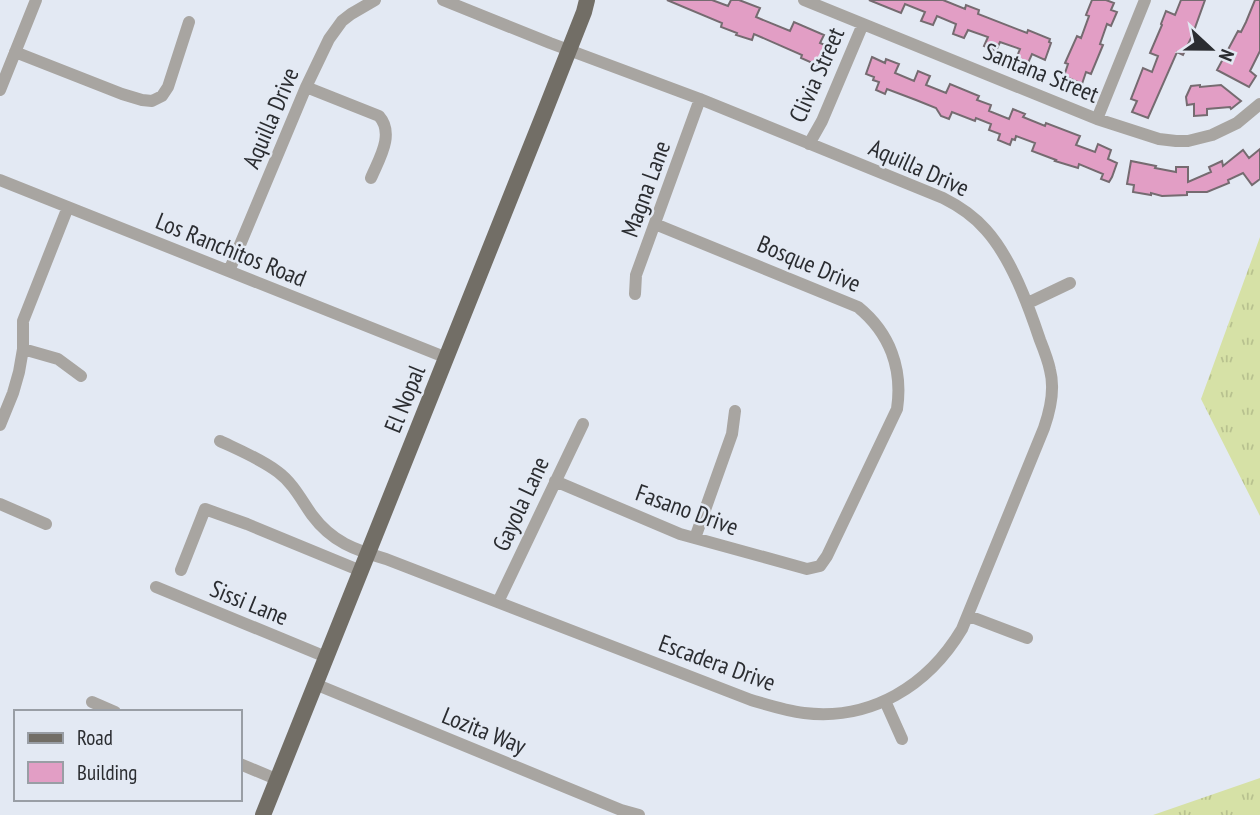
<svg xmlns="http://www.w3.org/2000/svg" width="1260" height="815" viewBox="0 0 1260 815" font-family="'PT Sans Narrow',sans-serif">
<style>
.grass{fill:url(#grass-tufts)}
.building{fill:#e29ec5;stroke:#756b70;stroke-width:2}
.lines{fill:none;stroke-linecap:round;stroke-linejoin:round}
.minor{stroke:#a8a5a1;stroke-width:12}
.major{stroke:#726e66;stroke-width:16}
.labels{text-anchor:middle;stroke-width:5;stroke-linejoin:round;paint-order:stroke}
.street-label{font-size:24px;fill:#2b2d31;stroke:#e3e9f3}
</style>
<defs>
<pattern id="grass-tufts" width="24" height="20" patternUnits="userSpaceOnUse" patternTransform="scale(1.75)"><rect width="24" height="20" fill="#d6e1a6"/><path d="M3 7l-1-3M5 7V3M7 7l1-3M15 17l-1-3M17 17v-4M19 17l1-3" fill="none" stroke="#b8c18f"/></pattern>
</defs>
<rect width="100%" height="100%" fill="#e3e9f3"/>
<path class="grass" d="M1260,237V516L1201,399Z
M1260,778V815H1153Z"/>
<path class="building" d="M667,0H712L728,6L731,0H739L760,8L756,17L790,31L794,22L824,35L820,43L832,48L826,63L821,61L819,66L801,58L802,55L754,34L752,40L736,35L737,33L721,27L722,23Z
M869,0H943L965,9L966,5L979,10L978,14L1027,33L1028,30L1050,39L1049,42L1051,43L1045,60L1032,54L1028,63L1016,59L1020,49L1000,42L996,51L984,46L988,37L968,30L964,38L953,34L956,24L937,16L933,25L921,21L925,12L905,4L901,13Z
M1092,0H1106L1114,3L1111,10L1117,12L1111,26L1107,24L1100,44L1103,45L1091,74L1086,72L1082,84L1064,76L1068,64L1065,63L1077,36L1081,38L1089,16L1086,15Z
M1181,0H1205L1192,36L1183,55L1177,52L1148,118L1132,112L1137,101L1131,99L1143,68L1152,72L1158,56L1150,53L1162,25L1161,24L1166,11L1175,15Z
M1255,0H1260V51L1250,71L1256,76L1249,87L1217,70L1238,31L1241,32L1246,22Z
M872,57L885,63L886,59L899,64L895,73L914,81L918,71L930,76L926,85L946,93L950,84L979,96L977,100L991,105L989,111L1009,119L1013,109L1025,114L1023,117L1045,126L1046,123L1080,136L1076,145L1095,152L1098,144L1111,150L1108,159L1117,163L1112,177L1109,182L1101,179L1103,174L1079,164L1078,168L1055,161L1056,160L1032,151L1035,143L1016,136L1015,140L1012,139L1010,145L998,140L1000,134L989,130L991,124L976,118L975,121L952,112L949,119L941,116L936,108L916,100L887,89L885,94L876,90L879,82L873,80L874,77L866,74Z
M1200,85V87L1221,85L1241,101L1231,109L1230,107L1207,109V115L1194,116V104L1187,105L1186,97L1191,86Z
M1260,149V179L1252,185L1243,173L1228,180L1229,183L1207,192H1187V195L1162,196L1151,193V195L1133,192L1134,185L1127,184L1131,161L1156,166L1155,168L1176,172V167H1188V182L1211,172L1209,167L1222,161L1223,166L1243,150L1249,158Z"/>
<g class="lines">
<path class="minor" d="M804,0L1097,119L1159,139L1176,141H1188L1212,135L1237,123L1260,104
M15,52L122,94L142,100L152,101L162,96L168,87L189,22
M306,87L379,116C395,134 379,159 371,178
M0,90L36,0
M1097,119L1145,0
M809,144L822,121L863,24
M0,180L447,358
M229,271L306,87L329,39L342,21L351,14L375,0
M635,294L636,275L700,99
M1028,303L1070,283
M23,349L58,359L81,376
M0,425L13,393L19,372L23,349V321L68,207
M220,441C239,450 261,459 278,472C293,483 302,501 312,515C332,542 355,550 386,559L751,700C768,705 786,711 804,713C871,721 928,686 962,629L1044,428C1050,411 1055,389 1050,370C1048,360 1044,350 1040,340C1028,304 1011,258 986,230C974,216 959,206 943,198L700,99L550,43L443,0
M555,481L680,534L807,569L820,566L827,556L897,409C903,369 890,333 858,307L655,224
M0,504L46,524
M695,538L732,434L735,411
M181,570L205,509L247,524L361,571
M156,587L326,657
M498,602L583,424
M969,616L1027,638
M315,684L621,810L639,815
M885,701L902,739
M92,702L115,712
M240,764L276,779"/>
<path class="major" d="M263,815L543,116L584,12L587,0"/>
</g>
<g class="labels">
<g class="street-label">
<text transform="translate(1041 73) rotate(22)" y="8">Santana Street</text>
<text transform="translate(817 75) rotate(-66)" y="8">Clivia Street</text>
<text transform="translate(271 118) rotate(-67)" y="8">Aquilla Drive</text>
<text transform="translate(919 168) rotate(24)" y="8">Aquilla Drive</text>
<text transform="translate(646 189) rotate(-70)" y="8">Magna Lane</text>
<text transform="translate(231 250) rotate(22)" y="8">Los Ranchitos Road</text>
<text transform="translate(809 264) rotate(23)" y="8">Bosque Drive</text>
<text transform="translate(405 399) rotate(-68)" y="8">El Nopal</text>
<text transform="translate(521 504) rotate(-65)" y="8">Gayola Lane</text>
<text transform="translate(687 510) rotate(20)" y="8">Fasano Drive</text>
<text transform="translate(249 603) rotate(22)" y="8">Sissi Lane</text>
<text transform="translate(717 663) rotate(20)" y="8">Escadera Drive</text>
<text transform="translate(484 731) rotate(22)" y="8">Lozita Way</text>
</g>
</g>
<rect x="14" y="710" width="228" height="91" fill="#e3e9f3" stroke="#999ea5" stroke-width="2"/>
<rect x="28" y="733" width="35" height="10" fill="#726e66" stroke="#999ea5" stroke-width="2"/>
<text x="77" y="745" font-size="21" fill="#2b2d31">Road</text>
<rect x="28" y="762" width="35" height="21" fill="#e29ec5" stroke="#999ea5" stroke-width="2"/>
<text x="77" y="780" font-size="21" fill="#2b2d31">Building</text>
<g transform="translate(1211 49) rotate(112)" stroke="#e3e9f3" stroke-width="5" paint-order="stroke">
<path d="M0-5L12 26L0 18L-12 26Z" fill="#2b2d31"/>
<text y="-10" font-size="19" font-weight="bold" text-anchor="middle" fill="#2b2d31">N</text>
</g>
</svg>
